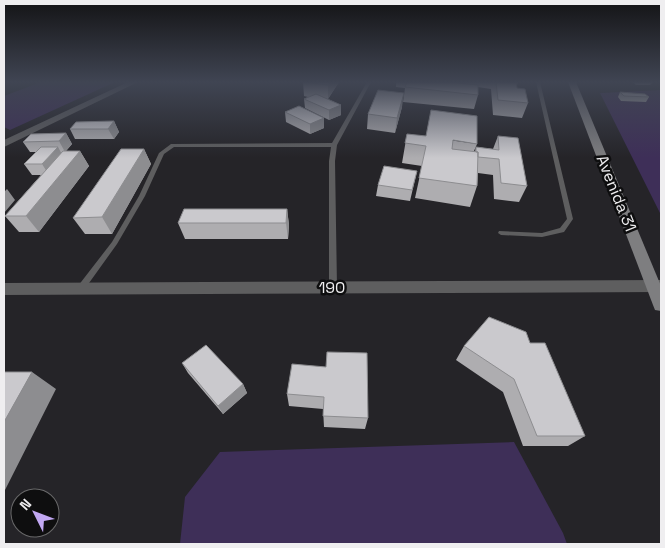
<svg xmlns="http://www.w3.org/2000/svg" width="665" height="548" viewBox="0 0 665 548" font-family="'Space Grotesk',sans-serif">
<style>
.green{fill:#3e2f58}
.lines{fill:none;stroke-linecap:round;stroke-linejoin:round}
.lane{fill:#5e5e5f;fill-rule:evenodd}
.street{fill:#5e5e5f;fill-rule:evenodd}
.secondary{fill:#7e7e80;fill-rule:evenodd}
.wall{fill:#aeadb0}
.shaded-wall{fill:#8d8d90}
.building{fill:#cac9cd;stroke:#8d8d90}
.labels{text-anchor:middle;stroke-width:5;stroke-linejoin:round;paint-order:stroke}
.street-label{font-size:16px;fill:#efeef0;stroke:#0e0e0f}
</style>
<rect width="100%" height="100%" fill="#252428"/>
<path class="green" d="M41,82H115L10,130L4,127V96Z
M661,90V215L600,93Z
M514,442L563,533L567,544H180L185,497L220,452Z"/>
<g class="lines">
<path class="lane" d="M367,82H371L337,145L335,161L337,287L336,289H330L329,287V161L331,147H174L164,154L145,196L117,244L84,290H78L77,288L78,286L112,242L139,196L159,153L171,144L332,143Z
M536,82H540L573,219L564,232L542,237L501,235L498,233L499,231L542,233L560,228L567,219Z"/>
<path class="street" d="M128,82H138L4,147V140Z
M661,280V292L4,295V283Z"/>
<path class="secondary" d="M568,82H576L661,286V311L655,310L653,305Z"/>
</g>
<path class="wall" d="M303,82H339L328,99L341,105V115L329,120L305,108L304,99L308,97L304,96Z
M396,82H518L517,85V88L528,103L522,118L493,115L491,89L478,87V95L474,109L403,102L405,88L396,87Z
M633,82H653L650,85H636Z
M620,92L649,97L646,102L621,101L618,97Z
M402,107L395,133L367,129L368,114Z
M285,112L324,118V128L310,134L286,122Z
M114,121L119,132L114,139H75L70,129Z
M66,133L72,144L66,151H80L89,166L39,232H19L5,216L41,175H32L24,164L36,152H30L23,142Z
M407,134L477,144L474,151L475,152L476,147L493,149L498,136L527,186L519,202L494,199L493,175L478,173L477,186L470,207L415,198L422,166L402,163Z
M144,149L151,164L112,234H85L73,218Z
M417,171L410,201L376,196L378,185Z
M287,209L289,225L288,239H185L178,223Z
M530,343L585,436L568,446H523L503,392L456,360L464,346Z
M182,363L243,384L247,393L223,414L188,373Z
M326,367L368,418L365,429L324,427L323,409L289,406L287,394Z"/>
<path class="shaded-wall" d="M330,82H339L328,99V85Z
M404,93L402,107L395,133L397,118Z
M341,105V115L329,120V110Z
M324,118V128L310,134V124Z
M114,121L119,132L114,139L108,129Z
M66,133L72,144L65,152L59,141Z
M58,147L64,158L49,175L42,164Z
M144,149L151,164L112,234L102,217Z
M80,151L89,166L39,232L26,216Z
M7,189L15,200L4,213V192Z
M287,209L289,225L288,239L286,223Z
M32,372L56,389L4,492V422Z
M243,384L247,393L223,414L218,406Z"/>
<path class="building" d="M303,82H330L328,85Z
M407,82H457V83L478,85V95L405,87Z
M496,82H516L517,88L525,89L528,103L498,100Z
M378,90L404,93L397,118L368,114Z
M620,92L645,94L649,97L624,96Z
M316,94L341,105L329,110L304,99Z
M299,106L324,118L310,124L285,112Z
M431,110L477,116V144L453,140L452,149L478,152L477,186L419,178L426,146L405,143L407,134L426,136Z
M114,121L108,129H70L76,122Z
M66,133L59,141L23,142L31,134Z
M498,136L518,138L527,186L501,183L499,159L478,157V152H476V147L499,150Z
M41,147H58L42,164H24Z
M121,149H144L102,217L73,218Z
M63,151H80L26,216H5Z
M384,166L417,171L412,190L378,185Z
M184,209H287L286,223H178Z
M489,317L526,332L530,343H545L585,436H537L514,379L464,346Z
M206,345L243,384L218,406L182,363Z
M327,352L367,353L368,418L323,416L324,397L287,394L292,364L326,367Z
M4,372H32L4,422Z"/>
<linearGradient id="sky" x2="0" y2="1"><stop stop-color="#141416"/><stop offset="0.52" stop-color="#404553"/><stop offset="1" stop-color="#404553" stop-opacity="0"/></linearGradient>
<rect width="665" height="158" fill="url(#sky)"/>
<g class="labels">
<g class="street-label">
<text transform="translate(617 193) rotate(68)" y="6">Avenida 31</text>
<text x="332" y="293">190</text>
</g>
</g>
<rect width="665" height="548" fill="none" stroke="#efeef0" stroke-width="10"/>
<g transform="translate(35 513) rotate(312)"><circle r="24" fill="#0e0e0f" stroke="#686869"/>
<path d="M0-4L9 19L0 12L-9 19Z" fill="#c2a8f3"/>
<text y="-8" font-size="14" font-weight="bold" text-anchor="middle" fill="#efeef0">N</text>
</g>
</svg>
